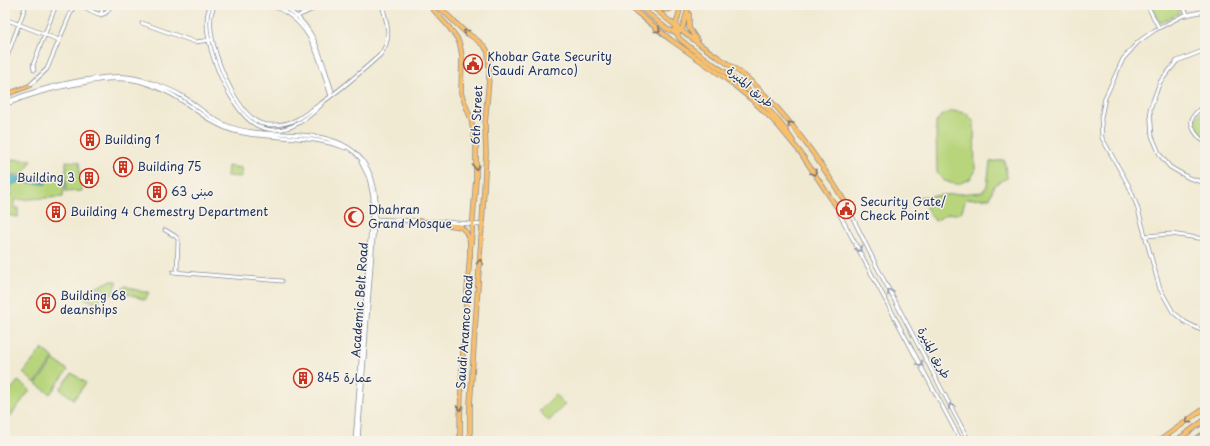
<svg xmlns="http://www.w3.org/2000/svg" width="1210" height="446" viewBox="0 0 1210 446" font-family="'Playpen Sans','Playpen Sans Arabic',sans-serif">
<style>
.green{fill:#b8d57c;stroke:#6a826d}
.water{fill:#4eb9ca;stroke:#347494}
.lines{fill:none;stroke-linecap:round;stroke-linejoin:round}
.major-tunnel{stroke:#c6c5bc;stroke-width:4;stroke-dasharray:4 2;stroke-linecap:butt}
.minor-casing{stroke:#868c98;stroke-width:4.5}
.major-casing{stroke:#868c98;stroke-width:5.5}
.highway-casing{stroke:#868c98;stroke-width:6}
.minor{stroke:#fff;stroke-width:3}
.major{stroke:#f8bf6c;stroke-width:4}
.highway{stroke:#f8bf6c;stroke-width:4.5}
.oneway{stroke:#7e7064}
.oneway2{stroke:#8d97ae}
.labels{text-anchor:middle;stroke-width:3;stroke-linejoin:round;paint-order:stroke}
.poi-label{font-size:12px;fill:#1b2f5e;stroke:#f7f3e8;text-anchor:start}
.street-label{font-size:12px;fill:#1b2f5e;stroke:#f7f3e8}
</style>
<rect width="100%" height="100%" fill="#f7f3e8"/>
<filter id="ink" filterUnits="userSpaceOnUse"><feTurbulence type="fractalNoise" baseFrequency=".025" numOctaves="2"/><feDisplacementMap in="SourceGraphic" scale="8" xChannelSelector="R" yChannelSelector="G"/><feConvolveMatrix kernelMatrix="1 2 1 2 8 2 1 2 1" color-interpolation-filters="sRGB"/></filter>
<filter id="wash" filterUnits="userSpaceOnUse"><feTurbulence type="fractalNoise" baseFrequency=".012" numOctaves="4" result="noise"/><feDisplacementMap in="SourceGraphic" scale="16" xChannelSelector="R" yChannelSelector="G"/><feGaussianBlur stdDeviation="0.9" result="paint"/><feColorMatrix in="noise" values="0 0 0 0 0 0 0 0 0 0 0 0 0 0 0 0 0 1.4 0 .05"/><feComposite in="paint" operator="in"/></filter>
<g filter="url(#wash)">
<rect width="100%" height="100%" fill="#f1ead3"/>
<path class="green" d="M1150,5H1177L1179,13L1160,23Z
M953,111L966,113L974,122L975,172L970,179L958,184L950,183L943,180L937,173L936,123C939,116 946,113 953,111Z
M1202,111H1205V138C1198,135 1196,126 1195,119Z
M5,159L32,160L23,175L5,174Z
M1004,160L1007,178L994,185L990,198L966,199L961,213L948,214L935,221L919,197L982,192L987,186L990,162Z
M66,161L79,162L82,191L66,192Z
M228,166L242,168L241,177L227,176Z
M46,179L65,181L63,197L14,200V208H18V217L5,215V199L10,197L11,185L18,182L45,184Z
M110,281H117V283L113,295L104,291L99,301L95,303L82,297L84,293Z
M125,286L143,292H149L145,300L120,291Z
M42,349L54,358L35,383L23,373Z
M54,360L68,370L50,394L36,384Z
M72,373L86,383L74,399L60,389Z
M18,381L30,390L9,418L5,416V397Z
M555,395L565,404L549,421L539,411Z"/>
<path class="water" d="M5,176L46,179V184L18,182L11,185L10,197L5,199Z"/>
</g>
<g filter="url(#ink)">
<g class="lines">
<path class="major-tunnel" d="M845,202L849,210
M836,206L840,215"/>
<g class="minor-casing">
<path id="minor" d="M211,5C195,30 230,112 256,125C280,138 304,123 321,105
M215,5C199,28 231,102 252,118C257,123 264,125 272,125C280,125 290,123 298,119C304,116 308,112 313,109C337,93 359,74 380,55C393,39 387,23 382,5
M270,5C313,20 318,57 331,96
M280,5C315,22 320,56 332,91
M1147,5L1159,28
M1182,5L1188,15
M83,6C93,12 106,22 110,5
M1205,11L1182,16L1155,30L1138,42L1123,59L1105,98L1101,118L1102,138L1129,186L1137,206L1160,289L1173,312L1185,322L1201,330L1205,331
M101,15L103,5
M296,17L322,5
M5,19L59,40
M142,23L195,42L211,40
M1205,50L1177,61L1160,82L1150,109L1152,136L1160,155L1170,167L1189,178L1205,183
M5,62L26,5
M34,70L33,65L56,5
M29,86L47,69L74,5
M5,103C31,91 55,85 83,80C98,78 113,75 128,77C143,79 169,88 182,96C198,106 210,119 228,126C269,142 332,122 362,160C371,172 375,184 376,199L358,441
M5,105C30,94 56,87 83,83C96,80 110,78 123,79C139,79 157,87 171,94C193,106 210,124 234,131C270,141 310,133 345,148
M1205,107H1202C1199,110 1195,113 1193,117C1188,125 1197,137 1205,142
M849,210L877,267L969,441
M840,215L961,441
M374,219L420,221
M434,221L482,225
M165,230L175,236L178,239L177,272
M1145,236L1171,234L1205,239
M173,272L282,281
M355,441L373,197L369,178L361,162"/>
</g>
<g class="major-casing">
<path id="major" d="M429,5L448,26L457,38L460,45L462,56L461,93L471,119L476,147V178L471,245
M437,5L464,31L477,40L485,47L488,52L489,67V79L485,124L486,154L482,225L470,405V441
M628,5L671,40L724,77L751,99L776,123L800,152L836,206
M638,5L667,29L677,33L682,30L689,5
M650,5C667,19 684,33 702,46C720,59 740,70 756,86C791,119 820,161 845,202
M681,5L675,29L679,38C694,52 712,63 729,75C753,93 777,115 793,141
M655,7C663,11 670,11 676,5
M689,14V28L697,40
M5,95L29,86
M419,221L461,227L466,232L470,241
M460,441C460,378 465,316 470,254
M1159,441L1205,408"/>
</g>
<g class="highway-casing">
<path id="highway" d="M470,243V257
M1176,441L1205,420
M1194,441L1205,433"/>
</g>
<use href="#minor" class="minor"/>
<use href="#major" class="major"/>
<use href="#highway" class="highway"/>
</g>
<defs><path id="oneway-chevron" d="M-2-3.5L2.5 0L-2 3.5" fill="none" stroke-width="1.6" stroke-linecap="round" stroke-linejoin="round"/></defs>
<g class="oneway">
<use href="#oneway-chevron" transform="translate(658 30) rotate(39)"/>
<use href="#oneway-chevron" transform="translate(466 32) rotate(-142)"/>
<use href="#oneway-chevron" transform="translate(790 124) rotate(-129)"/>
<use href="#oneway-chevron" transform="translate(476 167) rotate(90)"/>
<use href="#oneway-chevron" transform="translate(814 173) rotate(56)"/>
<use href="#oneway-chevron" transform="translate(480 262) rotate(-86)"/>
<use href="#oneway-chevron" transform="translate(460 408) rotate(91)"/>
<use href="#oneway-chevron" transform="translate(1188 421) rotate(144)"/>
</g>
<g class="oneway2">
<use href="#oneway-chevron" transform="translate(859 249) rotate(62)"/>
<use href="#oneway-chevron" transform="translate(890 292) rotate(-118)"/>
<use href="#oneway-chevron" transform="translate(920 364) rotate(62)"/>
<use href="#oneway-chevron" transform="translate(951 406) rotate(-118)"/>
</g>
</g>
<defs>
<g id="civic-ring" transform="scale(1)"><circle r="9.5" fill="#f7f3e8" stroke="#c8321e" stroke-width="1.5"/><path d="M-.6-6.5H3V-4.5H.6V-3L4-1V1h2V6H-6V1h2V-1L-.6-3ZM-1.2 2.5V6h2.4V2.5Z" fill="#c8321e"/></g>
<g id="building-ring" transform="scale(1)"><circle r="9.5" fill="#f7f3e8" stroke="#c8321e" stroke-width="1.5"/><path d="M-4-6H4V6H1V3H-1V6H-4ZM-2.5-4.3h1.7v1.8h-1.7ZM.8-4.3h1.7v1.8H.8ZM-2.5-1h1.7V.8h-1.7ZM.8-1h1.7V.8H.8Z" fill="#c8321e"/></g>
<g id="mosque-ring" transform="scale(1)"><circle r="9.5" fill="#f7f3e8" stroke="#c8321e" stroke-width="1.5"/><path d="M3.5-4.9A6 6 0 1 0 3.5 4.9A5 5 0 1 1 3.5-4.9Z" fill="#c8321e"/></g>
</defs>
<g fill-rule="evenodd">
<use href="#civic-ring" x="473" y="64"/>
<use href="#building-ring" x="90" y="140"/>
<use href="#building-ring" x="123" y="167"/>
<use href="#building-ring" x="89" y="178"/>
<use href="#building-ring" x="157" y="192"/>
<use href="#civic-ring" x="846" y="209"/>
<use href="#building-ring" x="56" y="212"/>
<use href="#mosque-ring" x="354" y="217"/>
<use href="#building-ring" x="46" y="303"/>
<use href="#building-ring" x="303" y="378"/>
</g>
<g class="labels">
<g class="poi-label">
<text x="487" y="61">Khobar Gate Security<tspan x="487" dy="14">(Saudi Aramco)</tspan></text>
<text x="104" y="144">Building 1</text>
<text x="137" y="171">Building 75</text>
<text x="75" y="182" text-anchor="end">Building 3</text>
<text x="171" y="196">مبنى 63</text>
<text x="860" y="206">Security Gate/<tspan x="860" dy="14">Check Point</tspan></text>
<text x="368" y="214">Dhahran<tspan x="368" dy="14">Grand Mosque</tspan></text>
<text x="70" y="216">Building 4 Chemestry Department</text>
<text x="60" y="300">Building 68<tspan x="60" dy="14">deanships</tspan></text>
<text x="317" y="382">عمارة 845</text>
</g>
<g class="street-label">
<text transform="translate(750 87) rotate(40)" y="4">طريق المنيرة</text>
<text transform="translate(477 115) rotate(-87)" y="4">6th Street</text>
<text transform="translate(360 300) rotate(-86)" y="4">Academic Belt Road</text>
<text transform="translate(465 332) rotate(-86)" y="4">Saudi Aramco Road</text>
<text transform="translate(934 353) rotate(62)" y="4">طريق المنيرة</text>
</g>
</g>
<rect width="1210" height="446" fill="none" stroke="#f7f3e8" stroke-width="20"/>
</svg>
